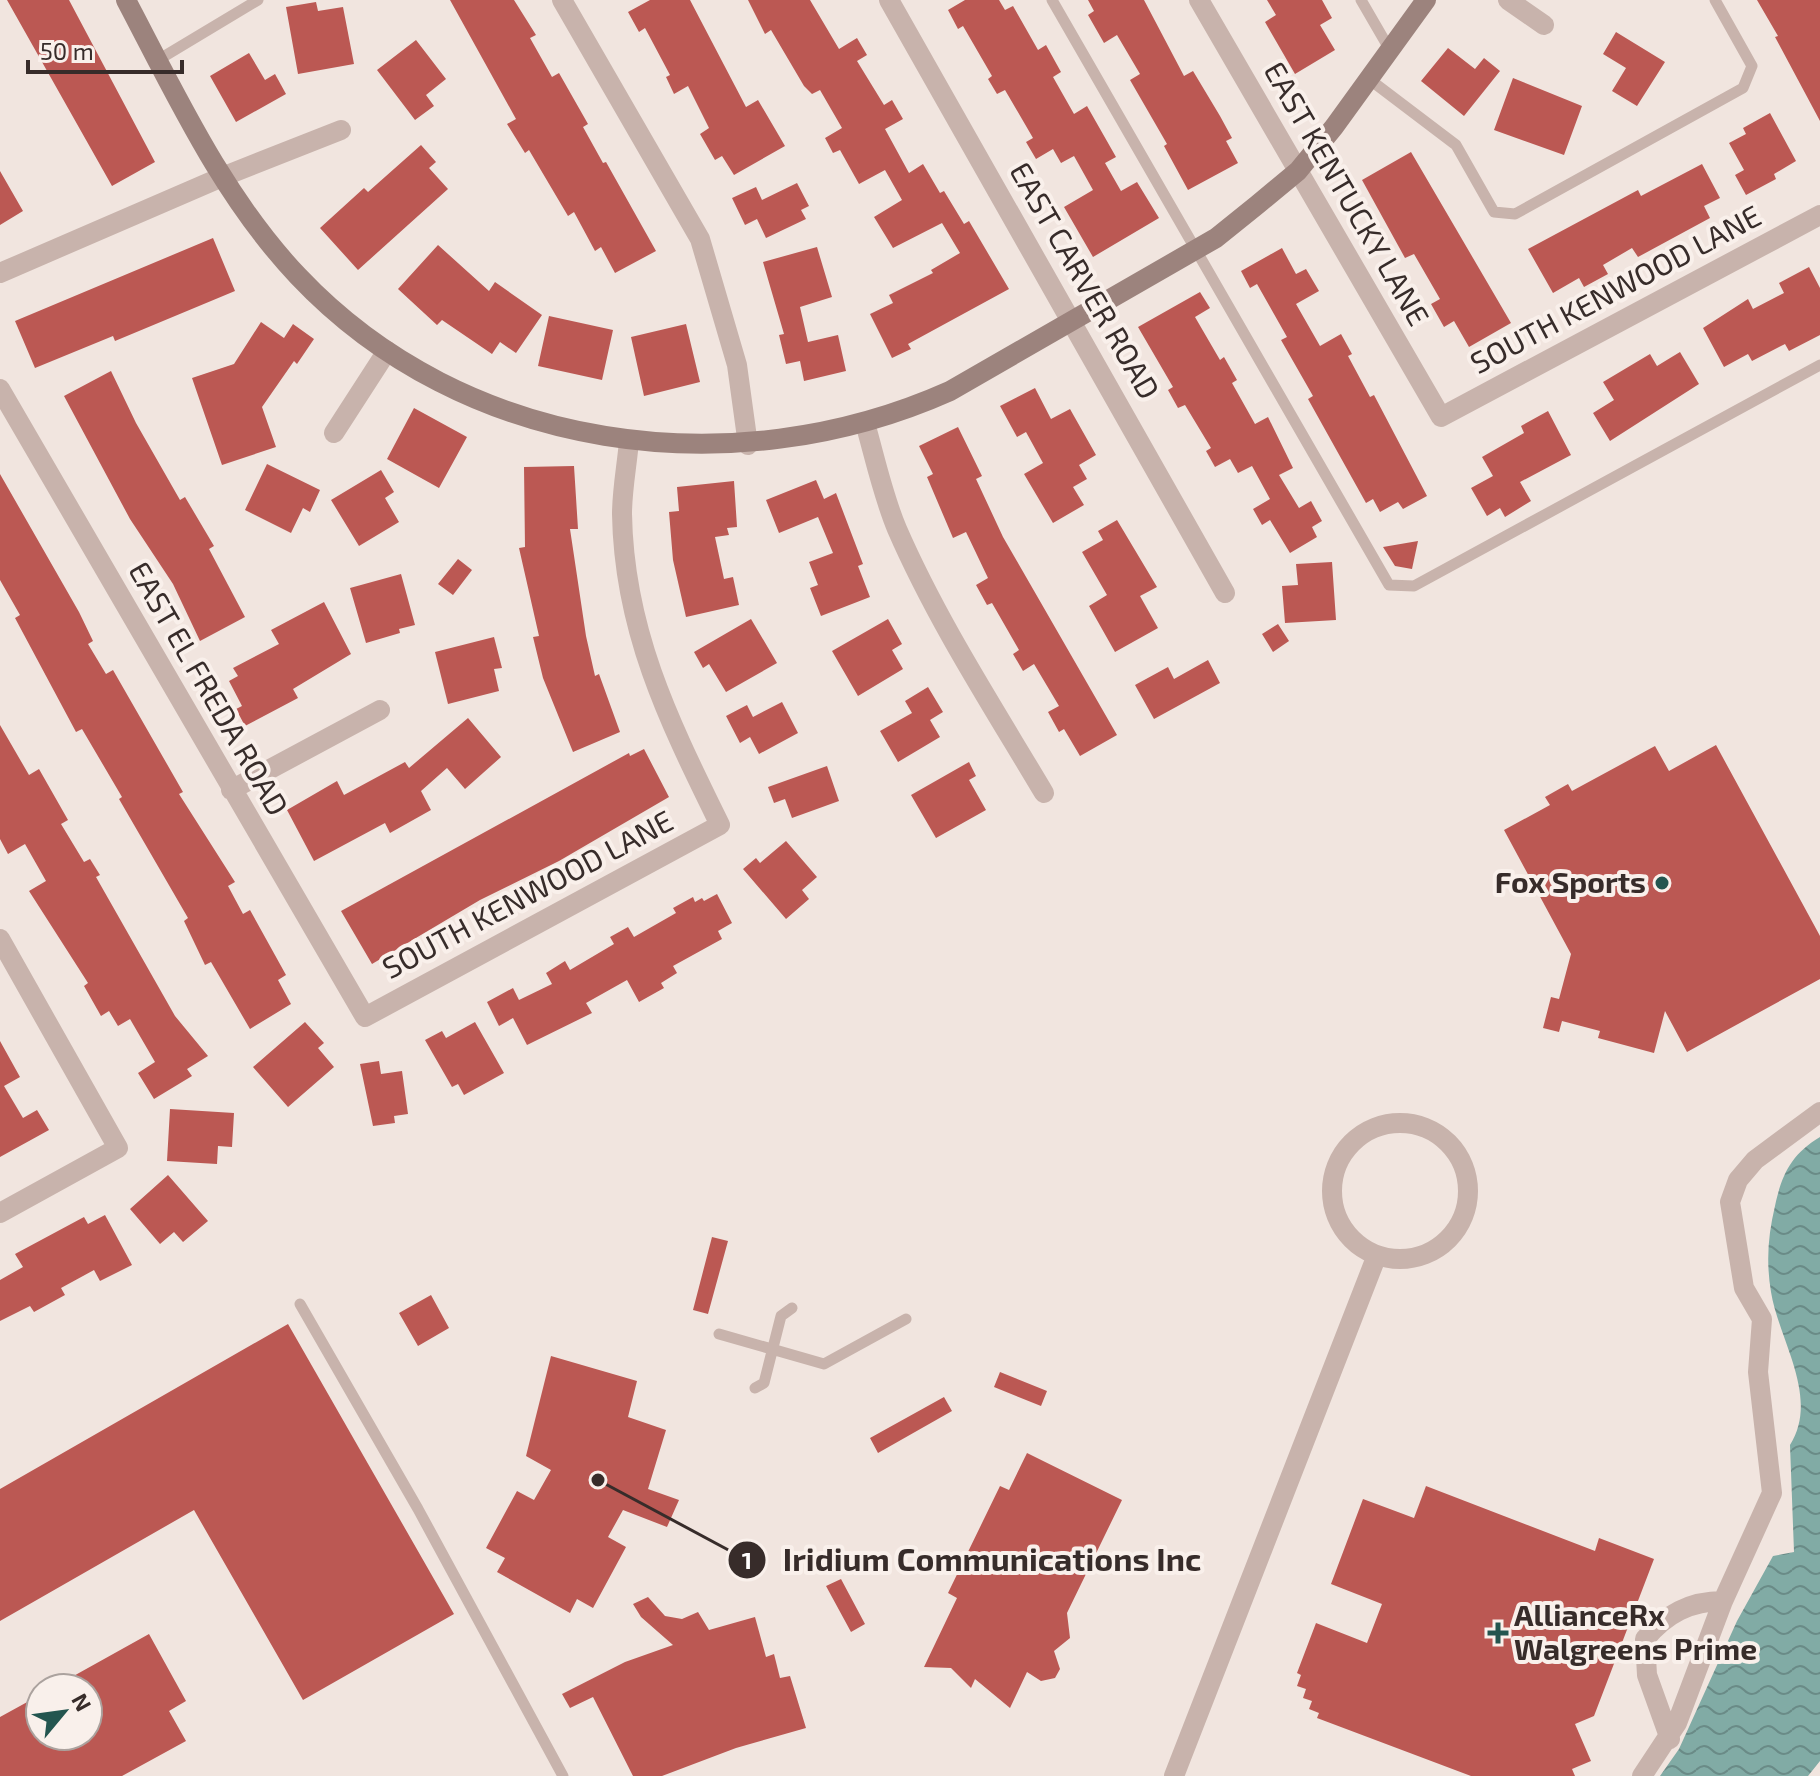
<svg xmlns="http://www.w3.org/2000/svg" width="1820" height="1776" viewBox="0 0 1820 1776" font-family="'Exo 2',sans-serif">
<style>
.water{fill:url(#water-waves)}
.building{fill:#bb5853}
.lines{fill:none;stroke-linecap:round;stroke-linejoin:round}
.lane{stroke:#c8b3ac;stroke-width:11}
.street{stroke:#c8b3ac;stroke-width:20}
.secondary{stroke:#9c837d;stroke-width:20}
.poi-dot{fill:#23554f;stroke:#f9f0eb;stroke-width:3}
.labels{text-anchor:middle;stroke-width:8;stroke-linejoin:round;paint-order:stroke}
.street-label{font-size:30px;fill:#372c2a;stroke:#f9f0eb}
.poi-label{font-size:30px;font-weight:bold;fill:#372c2a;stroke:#f9f0eb;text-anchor:end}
.leader{fill:none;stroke:#372c2a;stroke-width:3}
.callout-dot{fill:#372c2a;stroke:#f9f0eb;stroke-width:3}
.mark-label{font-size:24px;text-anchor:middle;font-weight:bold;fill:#fff}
.callout-label{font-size:32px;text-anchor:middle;font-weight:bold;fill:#372c2a;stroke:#f9f0eb;stroke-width:8;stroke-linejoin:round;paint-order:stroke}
</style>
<defs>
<pattern id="water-waves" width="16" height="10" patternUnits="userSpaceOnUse" patternTransform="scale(2)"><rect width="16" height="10" fill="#81aba5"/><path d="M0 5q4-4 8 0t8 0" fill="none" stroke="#6a8b87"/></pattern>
</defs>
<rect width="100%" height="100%" fill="#f1e5df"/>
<path class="water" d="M1820,1137V1761L1808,1776H1660L1679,1749L1737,1621L1773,1556L1794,1552L1790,1445C1820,1397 1779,1341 1771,1292C1766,1262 1768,1235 1775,1206C1782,1173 1792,1154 1820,1137Z"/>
<path class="building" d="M7,0H69L155,162L112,186Z
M450,0H514L536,35L530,38L552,77L559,73L588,124L583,127L603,163L606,162L656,251L615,273L601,247L595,251L574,212L568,216L529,150L525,153L507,124L516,119Z
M650,0H690L746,107L758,100L785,146L734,175L722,156L715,160L700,134L709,128L688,86L674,94L666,77L670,75L645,28L639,32L628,12Z
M748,0H810L839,49L857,38L867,55L857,61L884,105L892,100L903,119L885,129L909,173L923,164L940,193L944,191L964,224L969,221L1009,289L908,344L911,349L892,358L870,314L893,303L889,295L933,273L931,270L960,253L942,223L893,248L874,217L902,200L885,170L859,184L840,150L833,153L825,138L842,128L820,90L812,94L804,86L771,30L765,34Z
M965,0H999L1005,10L1013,6L1038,50L1046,45L1061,72L1053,77L1074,114L1087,106L1116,157L1105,163L1121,191L1137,182L1159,218L1093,257L1064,207L1093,190L1074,156L1061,163L1053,149L1036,159L1026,142L1033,138L1005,90L997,94L988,79L992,76L963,26L958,29L948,10Z
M1088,0H1144L1184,76L1193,71L1220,116L1232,138L1226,141L1238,163L1188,190L1164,146L1167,144L1130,80L1140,74L1117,35L1104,43L1088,15L1094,11Z
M1267,0H1322L1332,18L1320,25L1335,50L1295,74L1265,22L1276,15Z
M1757,0H1820V121L1775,37L1778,36Z
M316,2L318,11L343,7L354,64L298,74L286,7Z
M1616,32L1665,62L1637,106L1612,91L1626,68L1603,54Z
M416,40L446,79L426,95L434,106L415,120L377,70Z
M1448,48L1475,69L1484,58L1500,71L1464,116L1421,81Z
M249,53L265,80L275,74L286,94L236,122L210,76Z
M1513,78L1582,106L1564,155L1494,130Z
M1770,113L1796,161L1774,174L1776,179L1746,195L1735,175L1744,170L1729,143L1746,134L1743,128Z
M421,145L436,162L429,168L448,189L358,270L320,228L364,188L368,192Z
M1411,152L1511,323L1469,347L1454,321L1444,327L1431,304L1440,299L1414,254L1405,258L1362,180Z
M1702,164L1720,198L1704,206L1710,218L1638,257L1632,248L1603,265L1608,274L1584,287L1579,278L1553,293L1528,249L1638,190L1641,196Z
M0,171L23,211L0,225Z
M797,183L809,206L801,210L806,219L766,238L757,219L745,225L732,198L756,187L762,200Z
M213,238L235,291L115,341L113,336L35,368L15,321Z
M438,245L489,291L495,282L542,315L516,353L500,342L492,354L442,320L437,325L398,289Z
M817,247L832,297L800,307L808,342L838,335L846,371L804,381L800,361L786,364L779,335L784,334L763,262Z
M1282,248L1296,274L1306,269L1319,291L1296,304L1320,346L1341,334L1352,354L1348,356L1370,397L1374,395L1427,496L1403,509L1398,502L1380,512L1373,499L1366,503L1308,399L1313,396L1281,340L1287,337L1257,284L1250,288L1241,271Z
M1809,267L1820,288V335L1789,351L1785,344L1752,361L1748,354L1724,367L1703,328L1748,299L1753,309L1784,293L1779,283Z
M1200,292L1210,308L1195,317L1220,360L1224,357L1237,380L1232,383L1255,424L1268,417L1293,468L1279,475L1299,508L1311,501L1322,521L1312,527L1317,537L1290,553L1270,520L1262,525L1253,509L1270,499L1252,466L1238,473L1230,459L1215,467L1206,451L1211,448L1185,405L1178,408L1168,390L1173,387L1138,327Z
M549,316L613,330L602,380L538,366Z
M261,322L284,338L293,324L314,339L297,364L294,361L262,407L276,447L222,465L192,378L234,364Z
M686,324L700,382L644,396L631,337Z
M1680,352L1699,384L1610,441L1593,413L1614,400L1603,382L1650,354L1657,366Z
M111,371L136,423L180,500L185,497L214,546L209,549L245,617L200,641L173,584L130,519L64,396Z
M1035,388L1051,419L1070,409L1096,455L1079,465L1087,479L1073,487L1084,505L1053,523L1024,474L1043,463L1026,432L1017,437L1000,406Z
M414,408L467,437L439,488L387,459Z
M1548,411L1571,455L1520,482L1531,501L1505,517L1500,508L1487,516L1471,488L1493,476L1482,457L1524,433L1521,426Z
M958,427L982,476L976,479L1003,537L1117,735L1080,756L1064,729L1059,732L1048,712L1059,706L1034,664L1023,671L1013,654L1019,650L992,603L987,605L976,585L988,578L966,532L953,538L927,477L933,474L919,446Z
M267,464L320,490L310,512L303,508L291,533L245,510Z
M574,466L578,529H570L586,636L595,676L599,674L620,732L573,752L543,678L533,637L539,636L519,548L525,547L524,467Z
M381,470L394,492L385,498L399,522L359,546L331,500Z
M0,474L79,612L93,641L88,644L106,674L113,670L183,792L179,794L235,882L228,886L243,914L250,910L286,975L278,980L291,1004L250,1029L211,962L205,965L184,921L188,918L119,799L122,797L82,729L76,732L15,618L20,615L0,580Z
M816,480L824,499L836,493L863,564L858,566L870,597L821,616L810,588L818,585L809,562L833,553L818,517L779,533L766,500Z
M734,481L737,527L727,528L729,535L715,537L724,579L733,577L739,605L686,617L673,560L669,512L679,511L677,487Z
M1117,520L1157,587L1140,596L1158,628L1115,652L1089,606L1107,595L1082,552L1103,540L1098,531Z
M1418,541L1412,569L1395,566L1383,547Z
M458,559L472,570L453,595L438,584Z
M1332,562L1336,620L1285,623L1282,586L1298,585L1296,564Z
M401,574L415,625L399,629L400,633L366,643L350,588Z
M324,602L351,654L293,689L298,698L245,726L236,709L242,706L229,681L238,676L233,668L279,644L271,630Z
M751,619L777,663L726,692L709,664L703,668L694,652Z
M888,619L902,644L892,650L903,669L858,696L832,651Z
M1278,624L1289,641L1273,652L1262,634Z
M494,637L502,668L494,669L499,691L448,704L435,652Z
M1208,660L1220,683L1154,719L1135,685L1168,667L1174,679Z
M928,687L943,712L930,720L940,737L898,762L880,731L912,713L905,701Z
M782,702L798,733L759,754L750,737L740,743L726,716L747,705L753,717Z
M468,718L501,757L465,789L447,768L421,791L431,810L390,833L385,823L314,861L287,810L337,781L344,795L405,762L409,768Z
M0,725L29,775L39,769L68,820L61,824L84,862L90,859L100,875L96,877L175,1016L208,1056L187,1069L192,1076L154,1099L138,1073L155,1062L130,1019L118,1026L109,1011L101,1016L84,986L88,983L29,891L46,881L25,844L8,854L0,839Z
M1716,745L1820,936V979L1687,1052L1665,1011L1654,1053L1598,1038L1600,1031L1562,1021L1559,1032L1543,1028L1551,997L1559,999L1571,954L1504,830L1550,805L1545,797L1568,784L1572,791L1655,746L1669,771Z
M644,749L669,797L559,861L480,900L372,964L341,911L629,753L630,756Z
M969,762L976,776L969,780L986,810L936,838L911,795Z
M827,766L839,801L792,818L785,799L774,803L768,787Z
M786,841L817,877L802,890L809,899L786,919L743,869L756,858L760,863Z
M717,894L732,923L718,931L722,939L673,966L677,973L661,983L664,988L639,1002L627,980L586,1003L592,1013L527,1045L513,1018L499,1026L487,1002L513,988L519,1000L552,984L546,973L565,961L570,970L614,944L610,937L628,927L634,937L676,913L673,908L693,897L695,902L702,898L704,901Z
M305,1022L324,1043L318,1048L334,1067L288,1107L253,1067Z
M475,1022L504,1073L464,1095L458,1084L452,1087L425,1040L442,1031L446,1038Z
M0,1041L20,1077L4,1086L23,1118L37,1110L49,1130L0,1157Z
M379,1061L381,1074L402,1071L408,1114L394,1116L395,1123L373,1126L360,1064Z
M170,1109L234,1113L232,1147L218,1146L217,1164L167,1161Z
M168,1175L208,1221L183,1242L174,1232L160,1244L130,1209Z
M105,1215L132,1265L100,1281L94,1270L61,1288L65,1295L34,1312L30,1306L0,1321V1280L23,1267L15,1254L84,1217L88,1224Z
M712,1237L728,1241L708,1314L693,1310Z
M431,1295L449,1328L418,1346L399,1313Z
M288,1324L454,1614L303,1700L194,1510L0,1621V1489Z
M551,1356L637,1381L628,1417L666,1430L648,1489L679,1500L667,1527L623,1510L608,1537L626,1547L593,1608L577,1599L570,1613L497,1572L505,1558L486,1548L517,1491L534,1500L551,1470L526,1456Z
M1000,1372L1047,1391L1041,1406L994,1387Z
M944,1397L952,1411L878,1453L870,1438Z
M1027,1453L1122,1500L1067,1613L1070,1638L1054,1651L1060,1669L1055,1678L1041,1681L1027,1672L1010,1708L975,1679L971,1688L951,1668L924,1667L957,1598L948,1593L1000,1486L1009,1490Z
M1426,1486L1595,1551L1599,1538L1654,1559L1594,1716L1575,1724L1591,1761L1572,1769L1575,1776H1471L1317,1718L1319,1713L1309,1709L1312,1701L1303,1698L1306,1689L1297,1686L1301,1675L1297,1673L1316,1623L1367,1643L1382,1604L1331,1584L1363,1499L1414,1518Z
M841,1579L865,1624L851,1632L826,1586Z
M648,1597L665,1616L682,1619L698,1612L709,1630L755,1617L766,1657L774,1654L780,1678L790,1676L806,1728L736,1748L662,1776H633L593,1697L570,1708L562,1694L625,1662L673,1645L641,1617L633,1604Z
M149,1634L186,1701L169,1711L186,1741L122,1776H0V1717L40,1695V1736H88V1688H52Z"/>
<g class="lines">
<path class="lane" d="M1052,0L1389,585L1414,586L1820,365
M1361,0L1390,50
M158,60L258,0
M1369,79L1456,145L1494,212L1515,214L1743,88L1752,66L1715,0
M300,1304L418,1509L563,1776
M719,1334L824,1364L906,1319
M755,1388L764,1383L781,1316L792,1308"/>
<path class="street" d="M562,0L700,239L737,365L748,445
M889,0L1225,593
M1199,0L1441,417L1820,215
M1508,0L1544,25
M0,273L222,177L341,130
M0,389L365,1017L720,825C670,723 624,632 622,514C622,490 627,465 629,441
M865,423C875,458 883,496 897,529C937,621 993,707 1044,793
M334,433L387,351
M231,790L380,710
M0,939L118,1148L0,1213
M1332 1191a68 68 0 1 1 136 0a68 68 0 1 1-136 0Z
M1670,1739L1647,1675L1645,1639C1666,1614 1690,1601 1723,1601
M1174,1776L1377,1255
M1642,1776L1677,1723L1723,1601L1772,1493L1758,1372L1762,1319L1744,1288L1730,1202L1738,1180L1755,1160L1820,1112"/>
<path class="secondary" d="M126,0C176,95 223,197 298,276C464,452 733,488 950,391L1216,238L1257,205L1298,171L1334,127L1426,0"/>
</g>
<g class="poi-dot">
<circle cx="1662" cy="883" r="8"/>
<path d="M1494 1621h8v8h8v8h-8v8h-8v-8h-8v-8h8z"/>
</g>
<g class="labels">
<g class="street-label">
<text transform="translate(1346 194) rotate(60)" y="10">EAST KENTUCKY LANE</text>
<text transform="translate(1084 281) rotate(60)" y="10">EAST CARVER ROAD</text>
<text transform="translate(1616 290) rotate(-28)" y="10">SOUTH KENWOOD LANE</text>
<text transform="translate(208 689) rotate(60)" y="10">EAST EL FREDA ROAD</text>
<text transform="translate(528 895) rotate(-28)" y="10">SOUTH KENWOOD LANE</text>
</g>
<g class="poi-label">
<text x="1646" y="893">Fox Sports</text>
<text x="1514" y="1626" text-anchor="start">AllianceRx<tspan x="1514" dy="34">Walgreens Prime</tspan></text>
</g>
</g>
<path class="leader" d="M598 1480L747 1560"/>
<g class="callout-dot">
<circle cx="598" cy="1480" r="8"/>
<circle cx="747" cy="1560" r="20"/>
</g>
<g class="mark-label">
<text x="747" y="1569">1</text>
</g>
<g class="callout-label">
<text x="992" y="1571">Iridium Communications Inc</text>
</g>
<g transform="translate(64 1712) rotate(61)"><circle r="38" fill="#f9f0eb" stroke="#aba29e" stroke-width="2"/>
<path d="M0-6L14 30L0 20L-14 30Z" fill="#23554f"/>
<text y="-12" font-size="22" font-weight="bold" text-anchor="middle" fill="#372c2a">N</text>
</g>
<path d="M28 60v12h154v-12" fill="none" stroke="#372c2a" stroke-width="4"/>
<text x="40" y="60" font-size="24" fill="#372c2a" stroke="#f9f0eb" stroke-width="6" paint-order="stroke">50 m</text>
</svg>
